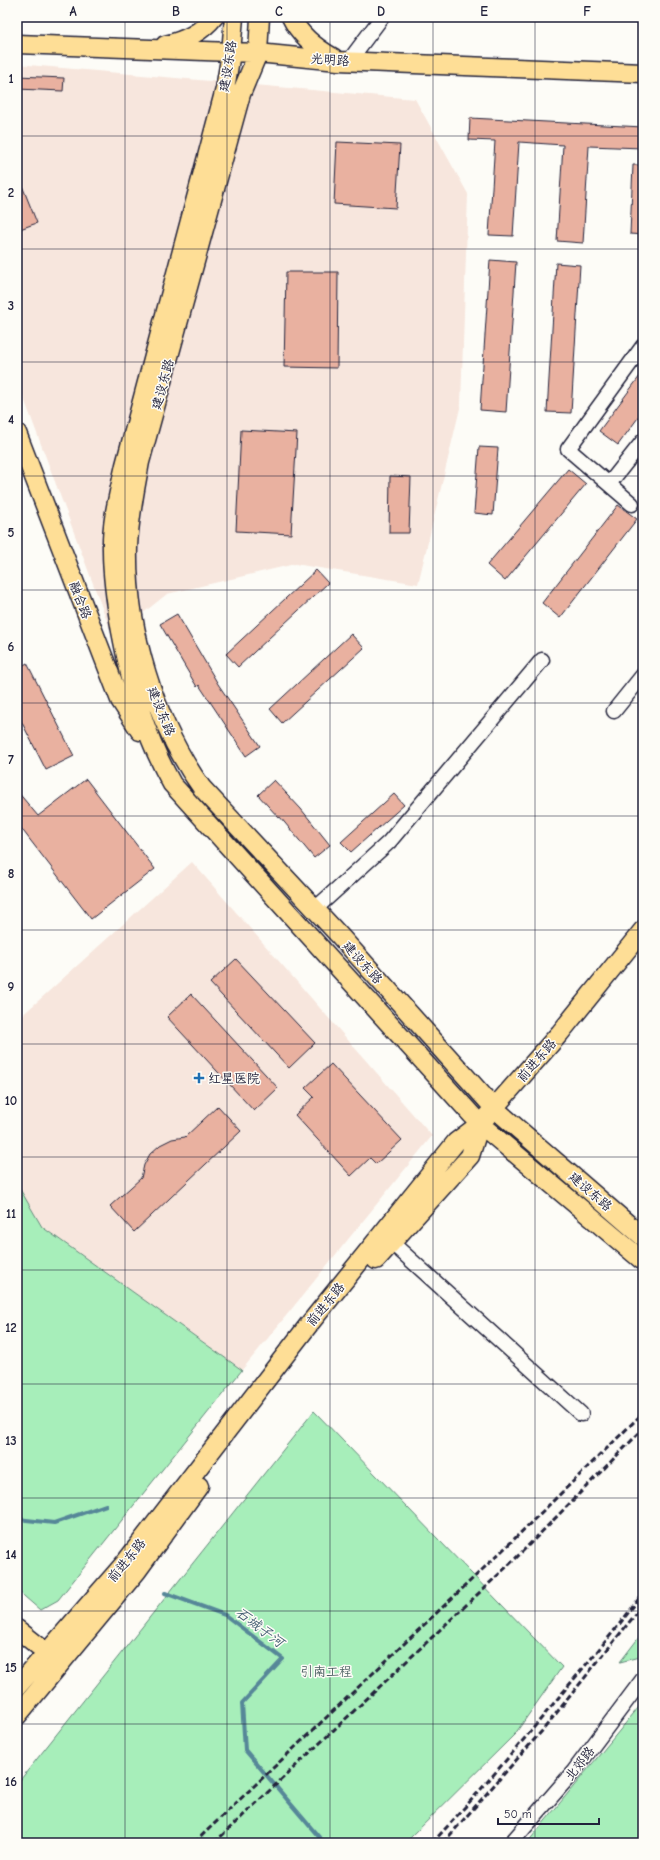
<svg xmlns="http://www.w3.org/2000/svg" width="660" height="1860" viewBox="0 0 660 1860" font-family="'Comic Neue','LXGW WenKai TC',sans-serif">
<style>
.built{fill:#f7e6dd}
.green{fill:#a7eeba;stroke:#64887a}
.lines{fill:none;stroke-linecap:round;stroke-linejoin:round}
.stream{stroke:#578798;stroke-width:4}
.building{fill:#e9b1a0;stroke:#22223b}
.minor-casing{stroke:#22223b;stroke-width:17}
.major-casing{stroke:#22223b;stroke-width:21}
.minor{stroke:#fdfcf7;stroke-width:14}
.major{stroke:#fede96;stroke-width:18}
.rail{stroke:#22223b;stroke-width:3;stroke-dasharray:6 3;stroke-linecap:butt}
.grid{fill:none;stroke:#22223b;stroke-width:1;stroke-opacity:0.55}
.poi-dot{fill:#1f6fb2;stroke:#fdfcf7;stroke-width:1.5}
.labels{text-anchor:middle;stroke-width:3;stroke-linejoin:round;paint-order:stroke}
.street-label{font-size:13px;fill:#22223b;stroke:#fdfcf7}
.poi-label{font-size:13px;fill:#22223b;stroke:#fdfcf7;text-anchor:start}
.park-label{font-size:13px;fill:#4a5f61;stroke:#fdfcf7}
.water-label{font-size:14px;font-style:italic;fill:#415d71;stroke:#fdfcf7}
.neatline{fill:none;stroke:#22223b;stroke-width:1.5}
.grid-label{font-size:13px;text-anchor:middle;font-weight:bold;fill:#22223b}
</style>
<rect width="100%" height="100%" fill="#fdfcf7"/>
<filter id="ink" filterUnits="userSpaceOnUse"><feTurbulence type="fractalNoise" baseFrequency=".025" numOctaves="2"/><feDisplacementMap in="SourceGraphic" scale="8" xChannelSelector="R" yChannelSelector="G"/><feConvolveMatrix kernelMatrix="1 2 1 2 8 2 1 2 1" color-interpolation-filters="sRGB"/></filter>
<g filter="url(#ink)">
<path class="built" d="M17,64L415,99L468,194L461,404L418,584L295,564L167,594L113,637L17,380Z
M192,862L432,1136L242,1370L42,1227L17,1184V1020Z"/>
<path class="green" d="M17,1184L42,1227L242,1370L58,1600L40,1610L17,1590Z
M314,1411L562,1667L515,1734L405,1843H17V1784Z
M643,1632V1656L620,1662Z
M643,1702V1843H527Z"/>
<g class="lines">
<path class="stream" d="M17,1519L54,1523L106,1505
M165,1593L225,1615L283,1659L242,1703L245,1750L324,1843"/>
</g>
<path class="building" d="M17,76L64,78L63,91L17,89Z
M470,118L643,127L642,148L589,146L583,243L557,241L563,145L519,142L513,236L489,235L495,141L469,140Z
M337,142L400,145L396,208L334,204Z
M633,165H643V235L630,234Z
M17,173L37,223L17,230Z
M490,260L516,262L506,412L480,410Z
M556,263L580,265L571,413L547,412Z
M286,272H338L337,368L284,367Z
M643,372V411L618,445L599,431Z
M241,430L297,433L291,534L236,531Z
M479,447L498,448L493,515L474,513Z
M568,469L586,484L505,581L487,565Z
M390,476L411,477L409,533H389Z
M618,505L637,519L560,618L542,603Z
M316,570L328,583L238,667L226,654Z
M177,614L218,684L260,746L246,756L199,685L197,687L160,624Z
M351,634L364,648L282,723L270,709Z
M27,663L74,756L46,770L17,713V669Z
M86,779L155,869L91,919L17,823V791L38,816Z
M274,780L301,809L330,845L314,858L280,817L279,818L258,795Z
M394,794L404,805L351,852L341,842Z
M236,959L315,1043L289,1068L210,983Z
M191,994L278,1088L254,1111L167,1017Z
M331,1064L402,1140L376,1164L370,1158L351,1176L295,1115L314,1097L305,1088Z
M218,1106L241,1131L134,1232L110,1206L141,1178L144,1165L150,1154L160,1145L172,1139L185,1137Z"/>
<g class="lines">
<g class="minor-casing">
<path id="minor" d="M349,61L382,17
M609,484L643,441
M632,504L568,449L643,346
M614,711L643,675
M315,909L389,842L542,660
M391,1242L581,1414
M511,1843L574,1771L643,1679"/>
</g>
<g class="major-casing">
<path id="major" d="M234,17L231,53L225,89L125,465C119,493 111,521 112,550C112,577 116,604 121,631C131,685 145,736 172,784L480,1124L643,1261
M260,17L258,53L241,94L140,462C135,490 129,518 128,547C126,628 155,723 202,788L339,935L494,1108L643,1237
M291,17C300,36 316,48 334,58
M17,44L258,53L338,61L643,73
M165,45C183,41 202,32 214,17
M17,433L120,700L140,731
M376,1260L470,1156L480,1124
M17,1629L56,1660
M17,1687L124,1564L310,1323L456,1142L480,1124L560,1033L643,930
M17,1716L137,1571L199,1486"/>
</g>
<use href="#minor" class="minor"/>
<use href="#major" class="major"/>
<path class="rail" d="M194,1843L505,1548L643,1413
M214,1843L515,1559L643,1429
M432,1843C476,1796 518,1747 559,1697C588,1662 617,1629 643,1593
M443,1843L542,1731L643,1605"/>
</g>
</g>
<path class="grid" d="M125,17V1843M227,17V1843M330,17V1843M433,17V1843M535,17V1843M17,136H643M17,249H643M17,362H643M17,476H643M17,590H643M17,703H643M17,816H643M17,930H643M17,1044H643M17,1157H643M17,1270H643M17,1384H643M17,1498H643M17,1611H643M17,1724H643"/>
<path class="poi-dot" d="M197 1072h4v4h4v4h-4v4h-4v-4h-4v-4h4z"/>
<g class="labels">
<g class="street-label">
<text transform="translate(330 59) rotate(4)" y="5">光明路</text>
<text transform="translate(227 66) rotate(-81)" y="5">建设东路</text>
<text transform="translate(162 384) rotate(-75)" y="5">建设东路</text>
<text transform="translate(81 600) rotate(69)" y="5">融合路</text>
<text transform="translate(162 711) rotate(68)" y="5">建设东路</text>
<text transform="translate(363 962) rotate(48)" y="5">建设东路</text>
<text transform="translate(536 1060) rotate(-49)" y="5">前进东路</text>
<text transform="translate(591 1191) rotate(41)" y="5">建设东路</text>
<text transform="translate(325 1304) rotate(-51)" y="5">前进东路</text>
<text transform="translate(126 1560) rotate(-51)" y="5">前进东路</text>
<text transform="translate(579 1763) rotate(-52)" y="5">北郊路</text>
</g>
<g class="poi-label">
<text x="208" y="1083">红星医院</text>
</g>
<g class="park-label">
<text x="326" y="1676">引南工程</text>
</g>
<g class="water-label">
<text transform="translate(260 1627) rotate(37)" y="5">石城子河</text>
</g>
</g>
<rect width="660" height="1860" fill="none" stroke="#fdfcf7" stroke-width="44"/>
<path d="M498 1818v6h101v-6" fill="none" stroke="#22223b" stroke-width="2"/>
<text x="504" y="1818" font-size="12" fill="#22223b" stroke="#fdfcf7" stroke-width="3" paint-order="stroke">50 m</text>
<rect x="22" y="22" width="616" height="1816" class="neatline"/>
<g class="grid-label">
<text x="73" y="16">A</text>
<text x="176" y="16">B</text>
<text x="279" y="16">C</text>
<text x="381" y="16">D</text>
<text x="484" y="16">E</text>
<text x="587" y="16">F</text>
<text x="11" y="83">1</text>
<text x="11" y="197">2</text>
<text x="11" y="310">3</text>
<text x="11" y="424">4</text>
<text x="11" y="537">5</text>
<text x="11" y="651">6</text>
<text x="11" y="764">7</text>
<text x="11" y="878">8</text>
<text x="11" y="991">9</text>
<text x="11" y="1105">10</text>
<text x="11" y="1218">11</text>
<text x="11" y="1332">12</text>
<text x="11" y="1445">13</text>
<text x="11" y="1559">14</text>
<text x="11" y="1672">15</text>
<text x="11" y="1786">16</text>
</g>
</svg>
